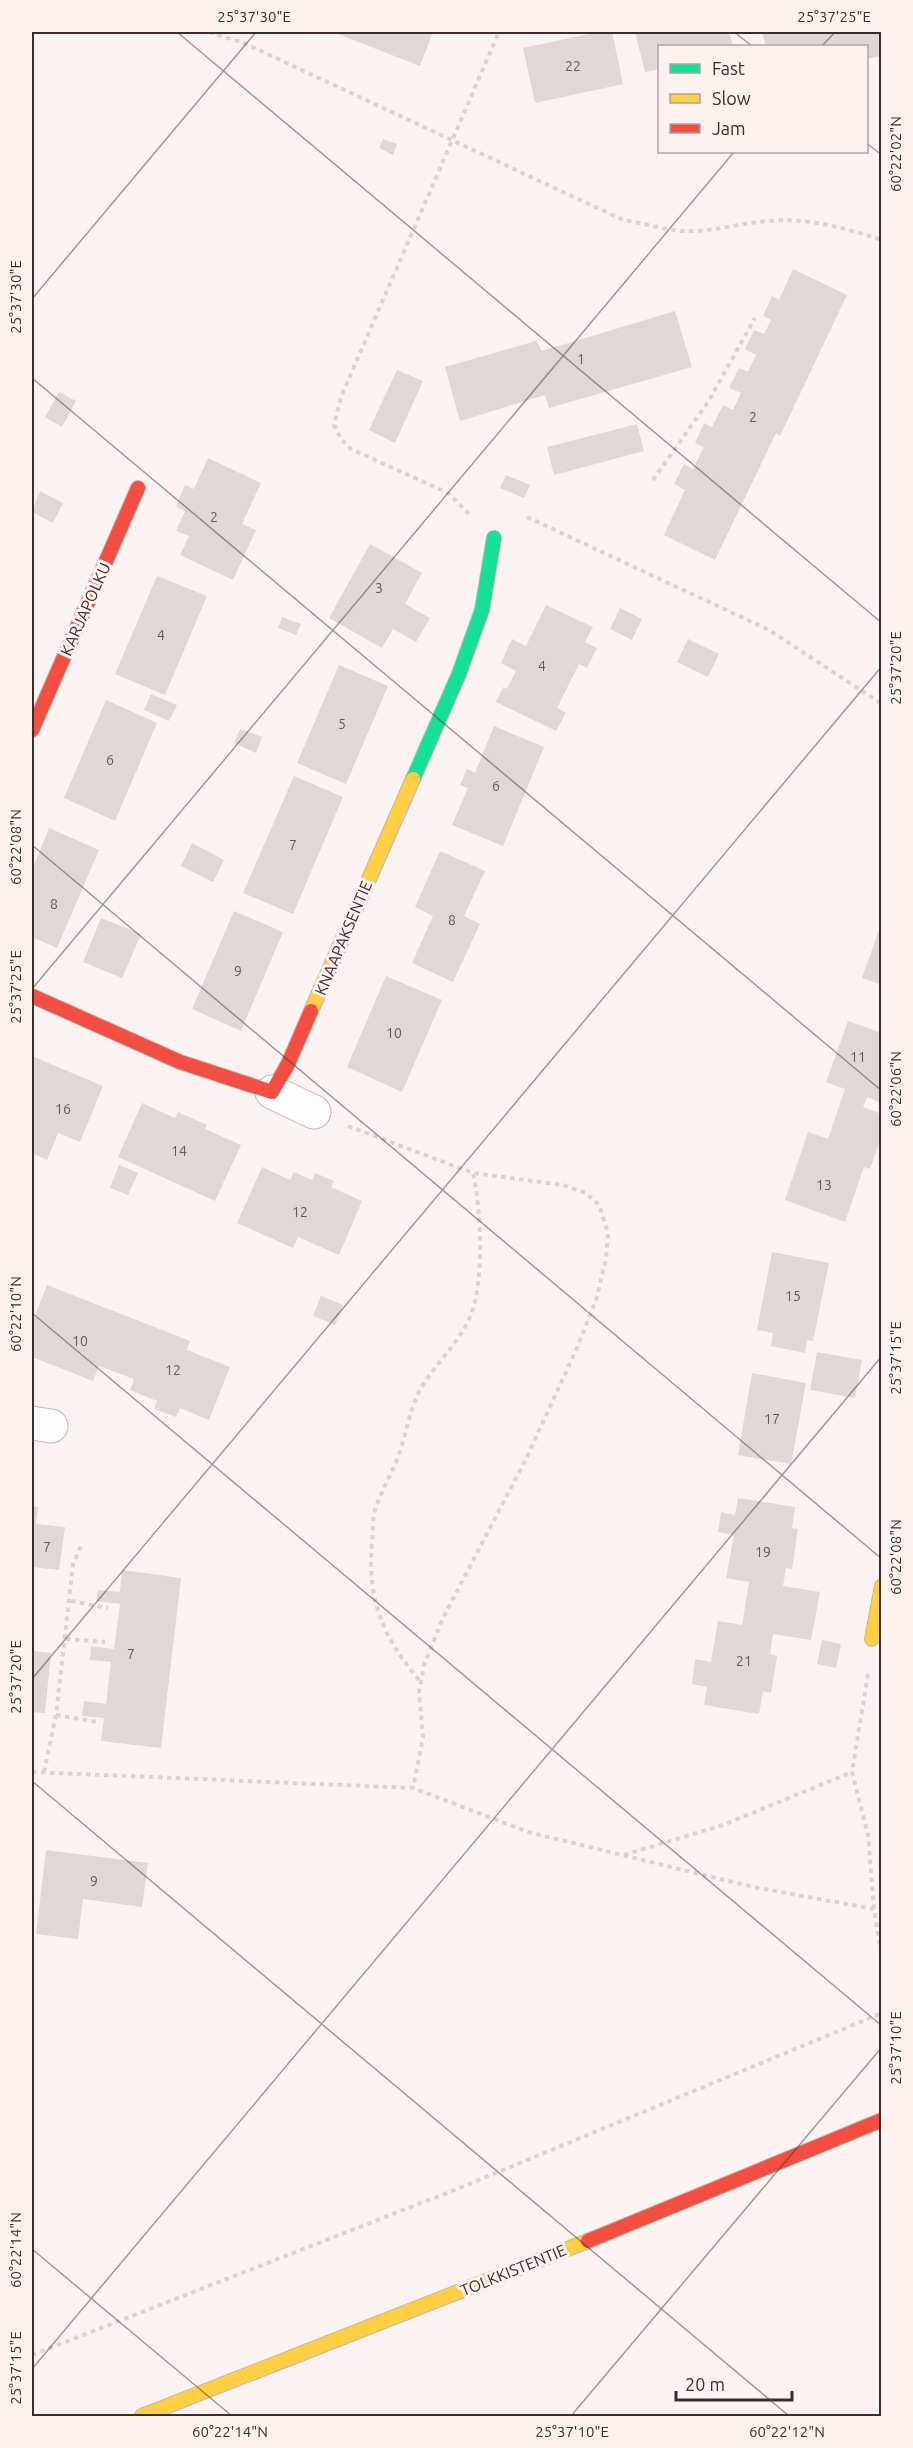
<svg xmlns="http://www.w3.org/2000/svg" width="913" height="2448" viewBox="0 0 913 2448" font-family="Ubuntu,sans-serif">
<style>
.building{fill:#ded8d6}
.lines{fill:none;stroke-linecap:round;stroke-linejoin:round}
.street-casing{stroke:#beb7b6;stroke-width:35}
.fast-casing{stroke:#beb7b6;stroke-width:16}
.slow-casing{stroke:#beb7b6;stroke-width:16}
.jam-casing{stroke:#beb7b6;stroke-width:16}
.path{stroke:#d7d4d3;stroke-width:4;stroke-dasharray:4.5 4.5;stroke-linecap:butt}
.street{stroke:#fefdfd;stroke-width:33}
.fast{stroke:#16e098;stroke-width:14}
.slow{stroke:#ffcf43;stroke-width:14}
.jam{stroke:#f24e42;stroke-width:14}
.ticks{fill:none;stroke:#362f2e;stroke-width:1.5;stroke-opacity:0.45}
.labels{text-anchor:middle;stroke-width:6;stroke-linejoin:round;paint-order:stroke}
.number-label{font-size:14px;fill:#605958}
.street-label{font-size:16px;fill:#362f2e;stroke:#fdf1ef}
.neatline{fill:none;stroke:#362f2e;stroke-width:2}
.ticks-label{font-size:15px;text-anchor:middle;fill:#362f2e}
</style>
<rect width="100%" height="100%" fill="#faf3f2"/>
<path class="building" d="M333,32H433L420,66Z
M598,32H612L623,84L535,103L523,48Z
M635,32H729L733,46H660V69L645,72Z
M762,32H880L882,56L866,59V46H766Z
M383,139L397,144L393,155L379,148Z
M793,269L847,295L780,436L776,433L715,560L664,535L685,490L674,484L684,464L693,469L704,447L695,443L704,423L712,427L723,405L733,410L741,393L729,388L739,368L748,372L756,355L745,349L754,330L764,334L771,320L763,316L772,296L779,300Z
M675,311L692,367L549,408L545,395L460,421L445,367L536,341L542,351Z
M397,370L423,381L395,443L369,430Z
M59,392L76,401L62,427L45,417Z
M637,424L644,451L554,475L547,447Z
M208,458L261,483L242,524L256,530L233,580L180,555L189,536L176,531L185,511L176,507L185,485L194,489Z
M506,475L530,485L524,498L500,488Z
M40,491L63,503L53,523L32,512Z
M370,544L422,573L405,604L430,618L416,642L393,629L382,648L329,618Z
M157,576L207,596L165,695L115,674Z
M546,605L593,627L585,642L597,648L587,668L579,664L557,708L566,713L556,731L496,702L503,687L507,689L516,671L501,663L512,639L526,646Z
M620,608L642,619L632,640L610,629Z
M282,617L301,624L296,635L278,628Z
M688,639L719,654L708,677L677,662Z
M339,665L388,686L346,784L297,763Z
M151,694L177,705L169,721L144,710Z
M106,700L157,723L115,821L64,798Z
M494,726L544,747L503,846L452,825L468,788L460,785L467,769L475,773Z
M240,729L262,737L256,753L234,743Z
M294,776L343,797L293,914L243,893Z
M49,828L99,850L57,948L32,937V870Z
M192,843L224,860L213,882L181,866Z
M440,851L485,871L464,916L480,924L453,982L412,963L433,916L415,907Z
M234,911L283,932L241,1031L192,1009Z
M101,918L141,934L122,978L83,962Z
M881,924H882V985L862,978Z
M386,976L442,1000L402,1092L347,1067Z
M848,1021L882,1033V1103L867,1097L863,1107L882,1114V1135L870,1169L864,1167L845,1222L785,1200L808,1132L828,1139L845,1089L826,1082Z
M32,1056L103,1086L80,1142L58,1133L47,1160L32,1153Z
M142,1103L175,1118L178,1112L207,1125L205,1129L241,1145L215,1201L118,1157Z
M119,1165L138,1173L128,1195L110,1188Z
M262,1167L290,1180L294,1172L312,1180L315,1173L334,1181L331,1187L362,1201L339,1255L298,1237L293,1248L237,1223Z
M772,1252L829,1263L813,1341L807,1340L805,1353L771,1346L773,1333L757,1330Z
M47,1285L190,1341L187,1350L230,1367L209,1420L180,1408L176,1417L154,1409L157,1401L130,1390L134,1379L99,1366L93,1381L32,1357V1324Z
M321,1296L343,1305L335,1325L313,1316Z
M817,1352L862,1360L855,1398L810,1390Z
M752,1373L806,1383L791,1464L738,1455Z
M738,1498L795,1507L792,1528L798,1529L792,1569L786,1568L783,1586L820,1592L811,1640L773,1634L770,1654L777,1656L771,1693L763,1691L759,1714L704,1705L707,1687L692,1684L695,1659L711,1662L718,1621L742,1625L749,1582L726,1578L734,1535L718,1532L721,1512L735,1515Z
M32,1506L38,1507L36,1524L65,1527L59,1570L32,1567Z
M122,1570L181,1578L161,1748L101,1741L104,1718L82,1716L84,1701L106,1704L111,1662L90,1660L91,1646L114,1649L120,1604L96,1601L98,1590L120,1592Z
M822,1640L841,1644L836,1668L817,1664Z
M32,1651L51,1653L45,1713L32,1712Z
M46,1850L148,1863L142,1907L83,1899L78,1939L36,1934Z"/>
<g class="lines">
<g class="street-casing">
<path id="street" d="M272,1092L314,1112
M32,1423L51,1426"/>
</g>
<g class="fast-casing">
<path id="fast" d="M413,779L459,674L482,610L494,538"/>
</g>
<g class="slow-casing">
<path id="slow" d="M311,1011L413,779
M872,1639L882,1586
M142,2416L588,2241"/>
</g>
<g class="jam-casing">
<path id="jam" d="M32,730L138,488
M32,996L180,1062L272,1092L288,1064L311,1011
M588,2241L882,2120"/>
</g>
<path class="path" d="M209,32L246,44L621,219C641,223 664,230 685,231C713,232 740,223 768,221C806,217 845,228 882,240
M653,480L708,402L755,318
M469,514L448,493L351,449L341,439L334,425L341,397L499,32
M527,517L769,630L882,704
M348,1126L473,1173L563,1185L586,1193L599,1205L608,1233L606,1259L596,1300L577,1348L526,1459L443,1618L424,1665L419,1692L423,1737L413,1788
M71,1601L108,1608
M66,1639L105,1642
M868,1674L852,1772L868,1835L874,1909L882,1958
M419,1680C383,1637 367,1600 372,1543C373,1531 372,1517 376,1507C383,1487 395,1468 401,1448C408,1427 410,1408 421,1388C436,1363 458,1344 470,1317C485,1282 481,1209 473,1173
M56,1715L97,1722
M32,1772L413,1788L528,1832L753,1887L874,1909
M44,1772L56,1715L73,1564L81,1546
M624,1855L723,1825L852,1772
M32,2355L462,2187L882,2013"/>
<use href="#street" class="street"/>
<use href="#fast" class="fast"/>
<use href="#slow" class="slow"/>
<use href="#jam" class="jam"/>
</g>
<path class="ticks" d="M177,32L882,623M734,32L752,46M822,46L835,32M866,143L882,155M32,299L256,32M32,378L882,1091M32,845L882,1559M32,989L734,152M32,1313L882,2026M32,1679L882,666M32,1781L789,2416M32,2249L232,2416M32,2369L882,1356M571,2416L882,2047"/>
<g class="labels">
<g class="number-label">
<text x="573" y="71">22</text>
<text x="581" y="364">1</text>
<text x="753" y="422">2</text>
<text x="214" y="522">2</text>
<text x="379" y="593">3</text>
<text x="161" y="640">4</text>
<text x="542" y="671">4</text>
<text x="342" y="729">5</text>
<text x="110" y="765">6</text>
<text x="496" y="791">6</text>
<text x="293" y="850">7</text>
<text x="54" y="909">8</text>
<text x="452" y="925">8</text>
<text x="238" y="976">9</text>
<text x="394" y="1038">10</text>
<text x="858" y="1062">11</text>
<text x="63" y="1114">16</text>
<text x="179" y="1156">14</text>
<text x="824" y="1190">13</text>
<text x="300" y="1217">12</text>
<text x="793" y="1301">15</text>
<text x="80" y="1346">10</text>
<text x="173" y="1375">12</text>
<text x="772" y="1424">17</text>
<text x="47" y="1552">7</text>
<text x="763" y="1557">19</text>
<text x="131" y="1659">7</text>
<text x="744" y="1666">21</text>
<text x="94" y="1886">9</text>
</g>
<g class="street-label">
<text transform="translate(85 609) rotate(-66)" y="6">KARJAPOLKU</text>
<text transform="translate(343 938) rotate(-67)" y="6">KNAAPAKSENTIE</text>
<text transform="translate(513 2270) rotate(-22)" y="6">TOLKKISTENTIE</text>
</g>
</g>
<rect width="913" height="2448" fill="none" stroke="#fdf1ef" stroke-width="66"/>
<rect x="658" y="45" width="210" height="108" fill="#fdf1ef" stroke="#ada3a2" stroke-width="1.5"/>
<rect x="670" y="64" width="30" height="9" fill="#16e098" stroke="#ada3a2" stroke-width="1.5"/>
<text x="712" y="75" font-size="18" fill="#362f2e">Fast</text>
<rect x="670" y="94" width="30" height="9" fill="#ffcf43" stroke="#ada3a2" stroke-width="1.5"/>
<text x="712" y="105" font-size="18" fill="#362f2e">Slow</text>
<rect x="670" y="124" width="30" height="9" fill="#f24e42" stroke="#ada3a2" stroke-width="1.5"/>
<text x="712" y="135" font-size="18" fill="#362f2e">Jam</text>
<path d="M676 2391v9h116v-9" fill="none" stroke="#362f2e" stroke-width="3"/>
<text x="685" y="2391" font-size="18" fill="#362f2e" stroke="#fdf1ef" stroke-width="4.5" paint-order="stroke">20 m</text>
<rect x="33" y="33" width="847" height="2382" class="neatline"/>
<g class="ticks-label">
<text x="254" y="22">25°37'30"E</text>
<text x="834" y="22">25°37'25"E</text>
<text transform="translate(896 154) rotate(-90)" y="5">60°22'02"N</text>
<text transform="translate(16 297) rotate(-90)" y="5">25°37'30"E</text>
<text transform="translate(896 668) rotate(-90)" y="5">25°37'20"E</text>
<text transform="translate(16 847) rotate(-90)" y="5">60°22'08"N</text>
<text transform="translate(16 987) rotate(-90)" y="5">25°37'25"E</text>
<text transform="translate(896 1089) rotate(-90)" y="5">60°22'06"N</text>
<text transform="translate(16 1314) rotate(-90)" y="5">60°22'10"N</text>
<text transform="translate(896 1358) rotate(-90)" y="5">25°37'15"E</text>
<text transform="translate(896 1557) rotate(-90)" y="5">60°22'08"N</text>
<text transform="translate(16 1677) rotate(-90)" y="5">25°37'20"E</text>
<text transform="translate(896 2048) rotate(-90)" y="5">25°37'10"E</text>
<text transform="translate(16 2250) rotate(-90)" y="5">60°22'14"N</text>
<text transform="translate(16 2368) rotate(-90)" y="5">25°37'15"E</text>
<text x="230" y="2437">60°22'14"N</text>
<text x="572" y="2437">25°37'10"E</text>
<text x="787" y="2437">60°22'12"N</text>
</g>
</svg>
